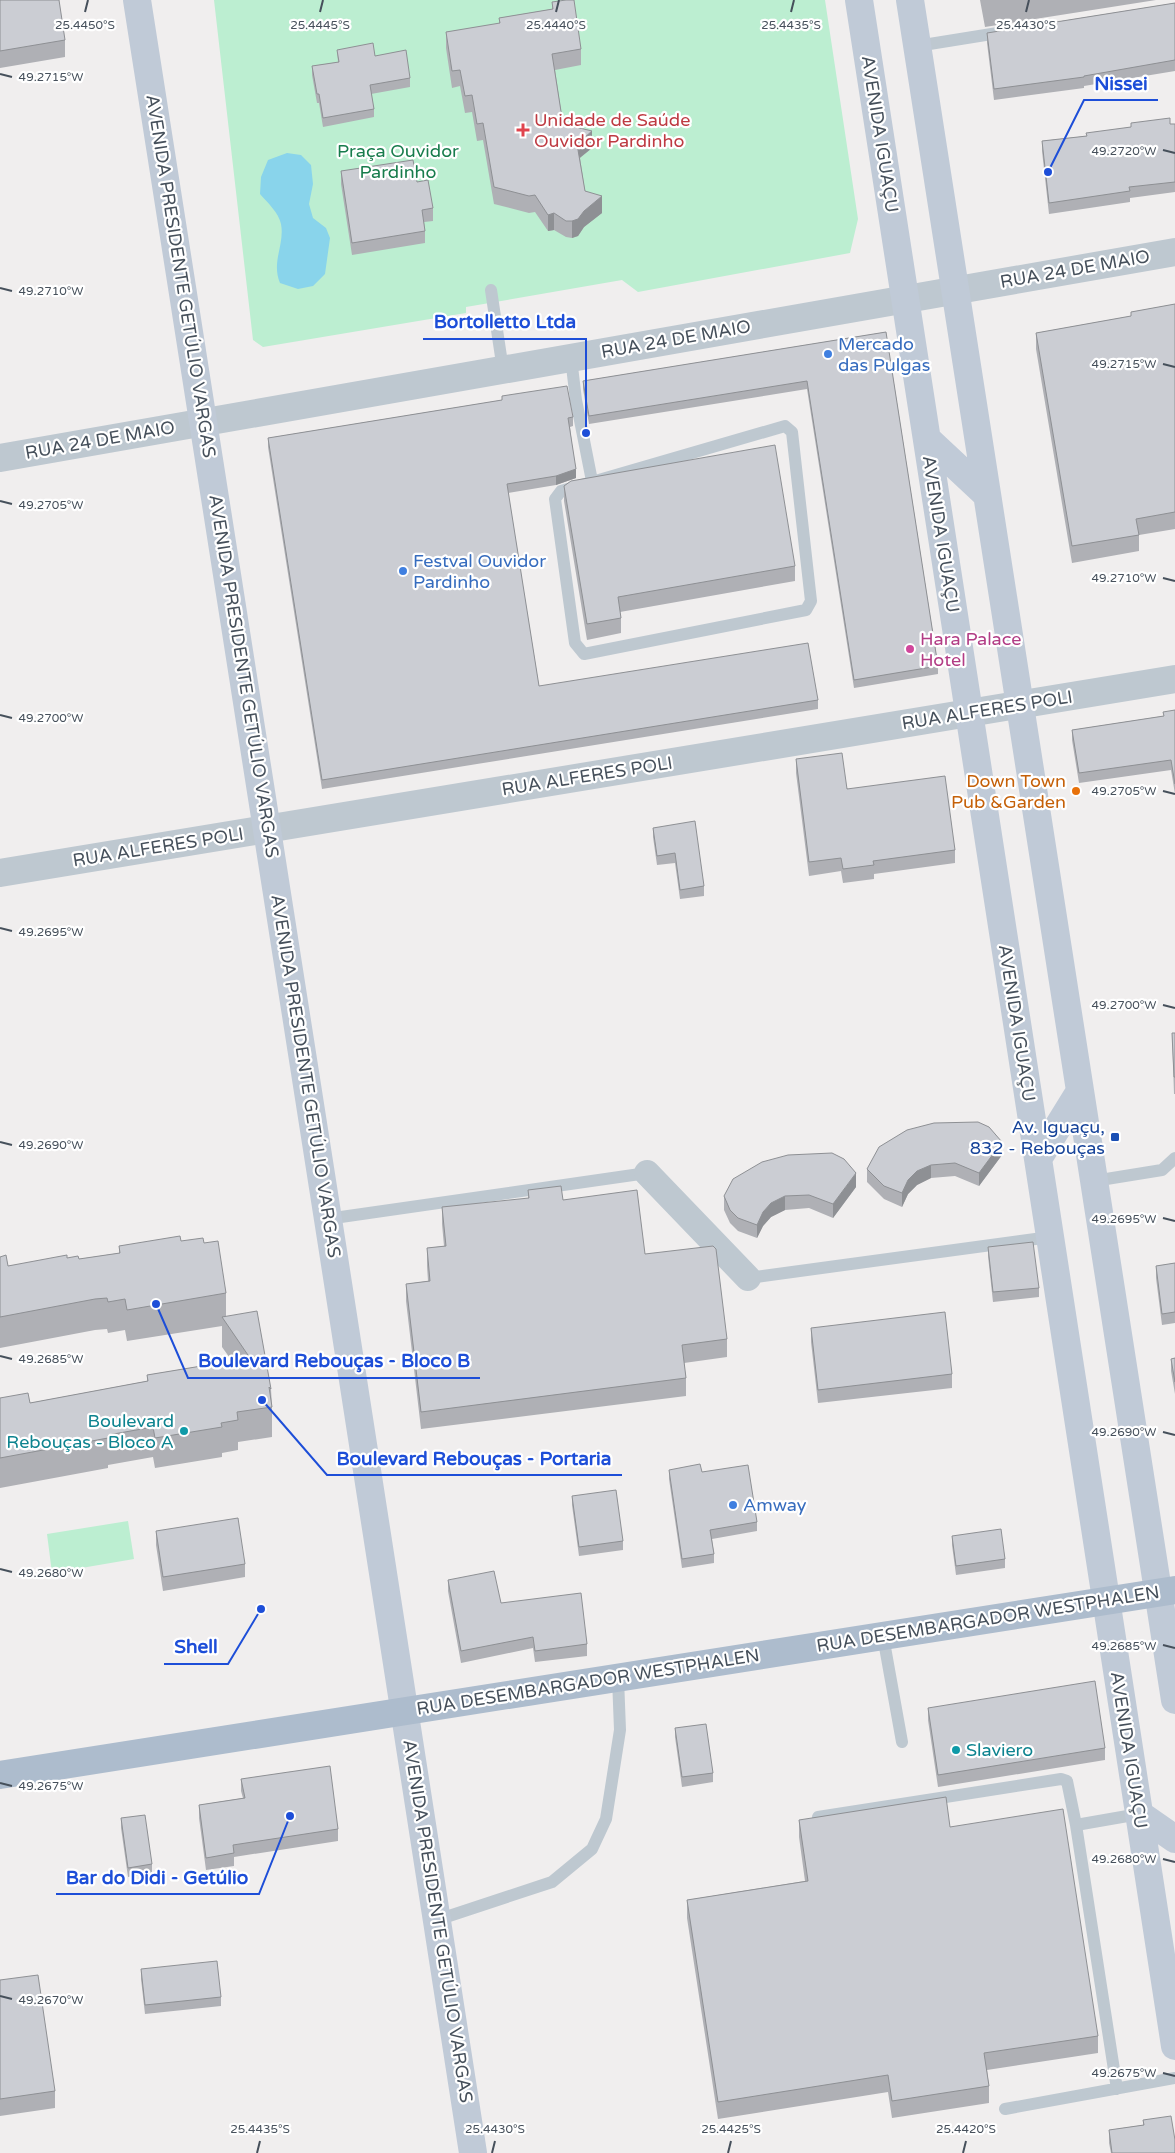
<svg xmlns="http://www.w3.org/2000/svg" width="1175" height="2153" viewBox="0 0 1175 2153" font-family="'Varela Round',sans-serif">
<style>
.green{fill:#bceed1}
.water{fill:#89d4eb}
.lines{fill:none;stroke-linecap:round;stroke-linejoin:round}
.service{stroke:#bec8d0;stroke-width:12}
.minor{stroke:#bec8d0;stroke-width:26}
.tertiary{stroke:#bec8d0;stroke-width:28}
.secondary{stroke:#c0cad7;stroke-width:28}
.primary{stroke:#adbccd;stroke-width:28}
.wall{fill:#afb0b5}
.shaded-wall{fill:#8e9094}
.building{fill:#cbcdd3;stroke:#8e9094}
.ticks{fill:none;stroke:#46505b;stroke-width:2}
.health-dot{fill:#e0444e;stroke:#fff;stroke-width:2}
.shop-dot{fill:#3f7fe0;stroke:#fff;stroke-width:2}
.hotel-dot{fill:#d1479c;stroke:#fff;stroke-width:2}
.food-dot{fill:#e8710a;stroke:#fff;stroke-width:2}
.transit-dot{fill:#1a4fb4;stroke:#fff;stroke-width:2}
.culture-dot{fill:#0f9aa8;stroke:#fff;stroke-width:2}
.labels{text-anchor:middle;stroke-width:4.5;stroke-linejoin:round;paint-order:stroke}
.health-label{font-size:18px;fill:#be3a42;stroke:#fff;text-anchor:start}
.street-label{font-size:18px;fill:#46505b;stroke:#fff}
.park-label{font-size:18px;fill:#177c4c;stroke:#fff}
.shop-label{font-size:18px;fill:#366cbe;stroke:#fff;text-anchor:start}
.hotel-label{font-size:18px;fill:#b23c85;stroke:#fff;text-anchor:start}
.food-label{font-size:18px;fill:#c56008;stroke:#fff;text-anchor:end}
.transit-label{font-size:18px;fill:#164399;stroke:#fff;text-anchor:end}
.culture-label{font-size:18px;fill:#0d838f;stroke:#fff;text-anchor:end}
.ticks-label{font-size:12px;text-anchor:middle;fill:#46505b;stroke:#fff;stroke-width:4.5;stroke-linejoin:round;paint-order:stroke}
.leader{fill:none;stroke:#1d4ed8;stroke-width:2}
.callout-dot{fill:#1d4ed8;stroke:#fff;stroke-width:2}
.callout-label{font-size:19px;text-anchor:middle;font-weight:bold;fill:#1d4ed8;stroke:#fff;stroke-width:4.5;stroke-linejoin:round;paint-order:stroke}
</style>
<rect width="100%" height="100%" fill="#f0eeee"/>
<path class="green" d="M214,0H825L858,219L850,253L638,292L622,280L466,307V313L263,347L253,340Z
M128,1521L134,1559L52,1573L47,1534Z"/>
<path class="water" d="M287,153L301,155L311,165L313,184L309,204L313,218L326,228L330,238L325,274L313,286L298,289L280,283C271,262 285,244 281,224C279,213 267,202 260,194L261,177L268,160Z"/>
<g class="lines">
<path class="service" d="M917,46L1004,32
M491,290L503,370
M571,358L576,400L592,481
M785,426L792,432L811,601L806,610L584,654L575,643L555,499L561,491Z
M1094,1181L1162,1170L1175,1158
M327,1219L647,1173
M748,1278L1050,1237
M883,1636L902,1742
M818,1817L1061,1779L1067,1781L1076,1825L1117,2089
M1076,1825L1139,1814
M437,1920L552,1882L592,1849L606,1819L620,1730L618,1678
M1005,2109L1175,2078"/>
<path class="minor" d="M647,1173L748,1278"/>
<path class="tertiary" d="M0,458L1175,252
M0,873L1175,679"/>
<path class="secondary" d="M137,0C250,718 362,1435 473,2153
M859,0L1175,2046
M910,0L1175,1700
M927,439L987,495
M1038,1159L1080,1091
M1139,1814L1175,1839"/>
<path class="primary" d="M0,1775L1175,1590"/>
</g>
<path class="wall" d="M0,0L65,40V57L0,68Z
M980,0H1156L985,27Z
M552,2L581,49V65L555,70L563,124L592,148L580,158L585,191L602,213L584,227L578,236L572,238L566,237L554,230L548,231L535,212L529,213L494,204L483,140L477,141L472,112L465,113L460,86L452,88L446,48V32L499,24V18L552,9Z
M1175,3V71L1084,86V88L994,100L987,43V33Z
M337,50L375,56L410,78V87L371,94L374,109V117L323,127L319,103H317L312,75V66L338,62Z
M1131,123L1175,124V192L1130,198V202L1049,214L1042,151V141L1086,136L1131,127Z
M341,171L417,182L433,208V221L424,222L425,231V243L352,255L341,184Z
M1175,304V529L1139,535V551L1072,563L1036,349V333L1131,316V312Z
M886,332L938,666V674L854,688L807,389L589,424L583,389V381Z
M502,396L573,417V426L570,427L576,478L556,485L508,493L539,686L818,700V709L322,789L268,447V438L502,400Z
M564,486L795,566V581L620,612L621,618V633L587,640L564,501Z
M1175,710V794L1171,770L1079,783L1072,740V730L1163,716Z
M796,759L955,850V863L874,874V879L843,883L841,871L809,876L796,773Z
M653,828L704,886V896L680,899L675,863L657,865L653,837Z
M1172,1033H1175V1094H1174Z
M1002,1155L979,1186L955,1176L931,1178L917,1185L908,1194L902,1207L884,1199L867,1182V1169Z
M856,1187L833,1218L809,1208L785,1210L771,1217L763,1226L757,1238L738,1231L730,1223L724,1210V1196Z
M528,1190L563,1200L645,1254L727,1339V1357L684,1363L686,1378V1396L421,1429L406,1301V1284L428,1281L427,1266V1248L444,1246L442,1224V1207L528,1199Z
M181,1241L204,1243L226,1293V1316L271,1389L272,1407V1437L238,1442V1450L222,1453V1457L155,1468L153,1457L108,1465V1468L0,1488V1398L30,1403L147,1381V1375L232,1361L222,1347V1326L127,1341L125,1330L108,1333L107,1329L95,1330L0,1348V1257L8,1266L67,1258L79,1259L119,1253V1246Z
M988,1247L1039,1288V1297L993,1302L988,1256Z
M1175,1263V1323L1162,1325L1156,1278V1266Z
M811,1328L952,1374V1388L818,1403L811,1342Z
M1175,1358V1394L1171,1371V1359Z
M669,1470L702,1472L757,1522V1531L712,1539L714,1554V1563L682,1568L669,1479Z
M572,1496L623,1541V1550L579,1556L572,1505Z
M156,1531L245,1564V1577L163,1591L156,1545Z
M952,1536L1005,1559V1568L956,1575L952,1545Z
M448,1580L501,1603L587,1644V1656L535,1662L533,1648L461,1663L448,1591Z
M928,1708L1105,1748V1760L938,1787L928,1720Z
M675,1728L713,1773V1782L682,1787L675,1737Z
M241,1779L338,1829V1841L234,1857V1866L206,1870L199,1818V1805L243,1798L241,1791Z
M121,1818L152,1864V1873L128,1877L121,1828Z
M799,1820L950,1827L1098,2036V2053L987,2070L989,2086V2103L892,2118L888,2092L718,2119L687,1918V1900L805,1881L799,1837Z
M141,1969L221,1997V2006L145,2014L141,1979Z
M0,1980L55,2091V2108L0,2116Z
M1143,2120L1175,2153H1111L1109,2143V2130L1143,2125Z"/>
<path class="shaded-wall" d="M592,131V148L577,160V144Z
M602,196V213L584,227L578,236L572,238V221Z
M554,213V230L548,231V215Z
M576,469V478L556,485V476Z
M1002,1142V1155L979,1186V1173Z
M931,1165V1178L917,1185L908,1194L902,1207V1193L908,1180L917,1171Z
M856,1173V1187L833,1218V1204Z
M785,1196V1210L771,1217L763,1226L757,1238V1225L763,1212L771,1203Z"/>
<path class="building" d="M0,0H59L65,40L0,51Z
M566,0H574L581,49L552,54L563,124L592,131L577,144L585,191L602,196L584,211L578,219L572,221H566L554,213L548,215L535,195L529,196L494,187L483,123L477,124L472,95L465,96L460,70L452,71L446,32L500,23L499,18L553,9L552,2Z
M1175,3V60L1084,76V77L994,89L987,33Z
M373,43L375,56L406,50L410,78L370,85L374,109L323,118L319,94H317L312,66L339,62L337,50Z
M1170,118V124H1175V182L1129,187L1130,191L1049,203L1042,141L1087,136L1086,133L1131,127V123Z
M413,160L417,182L428,180L433,208L422,210L425,231L352,243L341,171Z
M1175,304V512L1136,519L1139,535L1072,546L1036,333L1131,316V312Z
M886,332L938,666L854,680L807,381L589,416L583,381Z
M567,386L573,417L568,418L576,469L556,476L507,484L539,686L808,643L818,700L322,780L268,438L502,400V396Z
M775,445L795,566L618,597L621,618L587,624L564,486L571,481Z
M1175,710V784L1171,760L1079,773L1072,730L1164,716L1163,712Z
M842,753L847,789L945,776L955,850L873,861L874,865L843,869L841,858L809,862L796,759Z
M695,821L704,886L680,890L675,853L657,856L653,828Z
M1172,1033H1175V1077H1174Z
M978,1122L989,1127L1002,1142L979,1173L955,1163L931,1165L917,1171L908,1180L902,1193L884,1186L867,1169L879,1147L907,1130L934,1123Z
M832,1153L844,1159L856,1173L833,1204L809,1195L785,1196L771,1203L763,1212L757,1225L738,1218L730,1210L724,1196L733,1179L762,1162L788,1155Z
M561,1186L563,1200L637,1190L645,1254L713,1246L716,1249L727,1339L682,1345L686,1378L421,1412L406,1284L430,1281L427,1248L446,1246L442,1207L529,1198L528,1190Z
M180,1236L181,1241L203,1238L204,1243L218,1241L226,1293L127,1310L125,1299L108,1302L107,1298L95,1299L0,1317V1257L6,1255L8,1266L67,1255V1258L78,1256L79,1259L120,1253L119,1246Z
M1033,1242L1039,1288L993,1292L988,1247Z
M1175,1263V1312L1162,1314L1156,1266Z
M257,1311L271,1389L269,1387L272,1407L237,1412L238,1420L221,1423L222,1427L155,1438L153,1427L108,1435V1438L0,1458V1398L28,1393L30,1403L148,1381L147,1375L250,1358L222,1317Z
M945,1312L952,1374L818,1390L811,1328Z
M1175,1358V1382L1171,1359Z
M700,1464L702,1472L748,1465L757,1522L710,1530L714,1554L682,1559L669,1470Z
M616,1490L623,1541L579,1547L572,1496Z
M238,1518L245,1564L163,1577L156,1531Z
M1001,1529L1005,1559L956,1566L952,1536Z
M494,1571L501,1603L581,1593L587,1644L535,1651L533,1637L461,1651L448,1580Z
M1095,1681L1105,1748L938,1775L928,1708Z
M706,1724L713,1773L682,1777L675,1728Z
M330,1766L338,1829L233,1845L234,1853L206,1858L199,1805L245,1798L241,1779Z
M946,1797L950,1827L1063,1809L1098,2036L984,2053L989,2086L892,2101L888,2075L718,2102L687,1900L808,1881L799,1820Z
M145,1815L152,1864L128,1868L121,1818Z
M217,1961L221,1997L145,2005L141,1969Z
M38,1975L55,2091L0,2099V1980Z
M1171,2116L1175,2140V2153H1112L1109,2130L1144,2125L1143,2120Z"/>
<path class="ticks" d="M85,12L88,0M320,12L323,0M556,12L559,0M791,12L794,0M1026,12L1029,0M0,74L12,77M1163,150L1175,153M0,288L12,291M1163,364L1175,367M0,501L12,504M1163,578L1175,581M0,715L12,718M1163,791L1175,794M0,928L12,931M1163,1005L1175,1008M0,1142L12,1145M1163,1218L1175,1221M0,1356L12,1359M1163,1432L1175,1435M0,1569L12,1572M1163,1645L1175,1648M0,1783L12,1786M1163,1859L1175,1862M0,1996L12,1999M1163,2073L1175,2076M257,2153L260,2141M492,2153L495,2141M728,2153L731,2141M963,2153L966,2141"/>
<path class="health-dot" d="M520.5 122.5h5v5h5v5h-5v5h-5v-5h-5v-5h5z"/>
<g class="shop-dot">
<circle cx="828" cy="354" r="5"/>
<circle cx="403" cy="571" r="5"/>
<circle cx="733" cy="1505" r="5"/>
</g>
<circle class="hotel-dot" cx="910" cy="649" r="5"/>
<circle class="food-dot" cx="1076" cy="791" r="5"/>
<rect class="transit-dot" x="1110" y="1132" width="10" height="10" rx="2.5"/>
<g class="culture-dot">
<circle cx="184" cy="1431" r="5"/>
<circle cx="956" cy="1750" r="5"/>
</g>
<g class="labels">
<g class="health-label">
<text x="534" y="126">Unidade de Saúde<tspan x="534" dy="21">Ouvidor Pardinho</tspan></text>
</g>
<g class="street-label">
<text transform="translate(880 134) rotate(81)" y="6">AVENIDA IGUAÇU</text>
<text transform="translate(1075 269) rotate(-10)" y="6">RUA 24 DE MAIO</text>
<text transform="translate(181 276) rotate(81)" y="6">AVENIDA PRESIDENTE GETÚLIO VARGAS</text>
<text transform="translate(676 339) rotate(-10)" y="6">RUA 24 DE MAIO</text>
<text transform="translate(100 440) rotate(-10)" y="6">RUA 24 DE MAIO</text>
<text transform="translate(941 534) rotate(81)" y="6">AVENIDA IGUAÇU</text>
<text transform="translate(244 676) rotate(81)" y="6">AVENIDA PRESIDENTE GETÚLIO VARGAS</text>
<text transform="translate(987 710) rotate(-9)" y="6">RUA ALFERES POLI</text>
<text transform="translate(587 776) rotate(-9)" y="6">RUA ALFERES POLI</text>
<text transform="translate(158 847) rotate(-9)" y="6">RUA ALFERES POLI</text>
<text transform="translate(1017 1023) rotate(81)" y="6">AVENIDA IGUAÇU</text>
<text transform="translate(306 1076) rotate(81)" y="6">AVENIDA PRESIDENTE GETÚLIO VARGAS</text>
<text transform="translate(988 1619) rotate(-9)" y="6">RUA DESEMBARGADOR WESTPHALEN</text>
<text transform="translate(588 1682) rotate(-9)" y="6">RUA DESEMBARGADOR WESTPHALEN</text>
<text transform="translate(1129 1750) rotate(81)" y="6">AVENIDA IGUAÇU</text>
<text transform="translate(438 1921) rotate(81)" y="6">AVENIDA PRESIDENTE GETÚLIO VARGAS</text>
</g>
<g class="park-label">
<text x="398" y="157">Praça Ouvidor<tspan x="398" dy="21">Pardinho</tspan></text>
</g>
<g class="shop-label">
<text x="838" y="350">Mercado<tspan x="838" dy="21">das Pulgas</tspan></text>
<text x="413" y="567">Festval Ouvidor<tspan x="413" dy="21">Pardinho</tspan></text>
<text x="743" y="1511">Amway</text>
</g>
<g class="hotel-label">
<text x="920" y="645">Hara Palace<tspan x="920" dy="21">Hotel</tspan></text>
</g>
<g class="food-label">
<text x="1066" y="787">Down Town<tspan x="1066" dy="21">Pub &amp;Garden</tspan></text>
</g>
<g class="transit-label">
<text x="1105" y="1133">Av. Iguaçu,<tspan x="1105" dy="21">832 - Rebouças</tspan></text>
</g>
<g class="culture-label">
<text x="174" y="1427">Boulevard<tspan x="174" dy="21">Rebouças - Bloco A</tspan></text>
<text x="966" y="1756" text-anchor="start">Slaviero</text>
</g>
</g>
<g class="ticks-label">
<text x="556" y="29">25.4440°S</text>
<text x="791" y="29">25.4435°S</text>
<text x="85" y="29">25.4450°S</text>
<text x="320" y="29">25.4445°S</text>
<text x="1026" y="29">25.4430°S</text>
<text x="51" y="81">49.2715°W</text>
<text x="1124" y="155">49.2720°W</text>
<text x="51" y="295">49.2710°W</text>
<text x="1124" y="368">49.2715°W</text>
<text x="51" y="509">49.2705°W</text>
<text x="1124" y="582">49.2710°W</text>
<text x="51" y="722">49.2700°W</text>
<text x="1124" y="795">49.2705°W</text>
<text x="51" y="936">49.2695°W</text>
<text x="1124" y="1009">49.2700°W</text>
<text x="51" y="1149">49.2690°W</text>
<text x="1124" y="1223">49.2695°W</text>
<text x="51" y="1363">49.2685°W</text>
<text x="1124" y="1436">49.2690°W</text>
<text x="51" y="1577">49.2680°W</text>
<text x="1124" y="1650">49.2685°W</text>
<text x="51" y="1790">49.2675°W</text>
<text x="1124" y="1863">49.2680°W</text>
<text x="51" y="2004">49.2670°W</text>
<text x="1124" y="2077">49.2675°W</text>
<text x="260" y="2133">25.4435°S</text>
<text x="495" y="2133">25.4430°S</text>
<text x="731" y="2133">25.4425°S</text>
<text x="966" y="2133">25.4420°S</text>
</g>
<path class="leader" d="M1048 172L1084 100H1158M586 433L586 339H423M156 1304L188 1378H480M262 1400L327 1475H622M261 1609L228 1664H164M290 1816L259 1894H56"/>
<g class="callout-dot">
<circle cx="1048" cy="172" r="5"/>
<circle cx="586" cy="433" r="5"/>
<circle cx="156" cy="1304" r="5"/>
<circle cx="262" cy="1400" r="5"/>
<circle cx="261" cy="1609" r="5"/>
<circle cx="290" cy="1816" r="5"/>
</g>
<g class="callout-label">
<text x="1121" y="90">Nissei</text>
<text x="505" y="328">Bortolletto Ltda</text>
<text x="334" y="1367">Boulevard Rebouças - Bloco B</text>
<text x="474" y="1465">Boulevard Rebouças - Portaria</text>
<text x="196" y="1653">Shell</text>
<text x="157" y="1884">Bar do Didi - Getúlio</text>
</g>
</svg>
